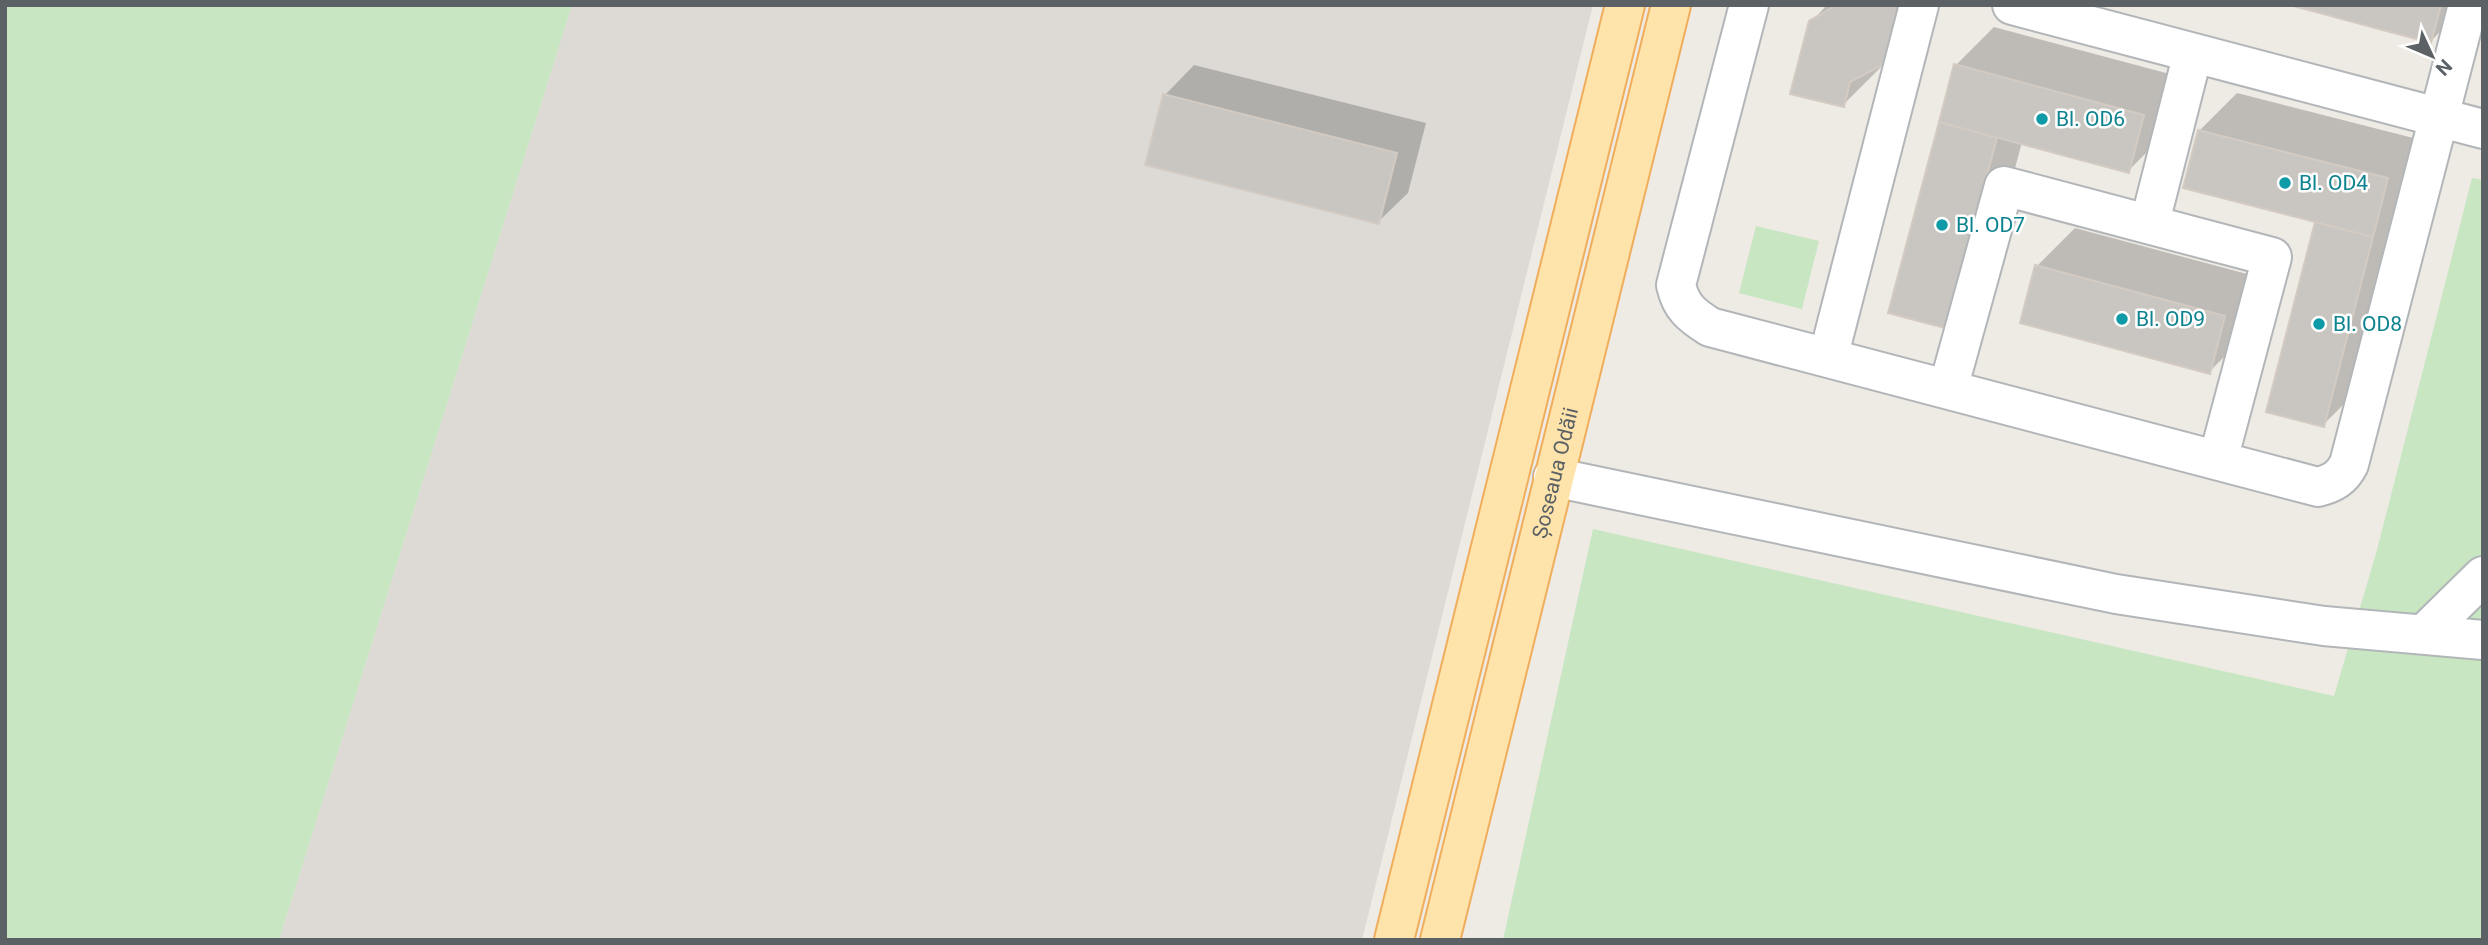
<svg xmlns="http://www.w3.org/2000/svg" width="2488" height="945" viewBox="0 0 2488 945" font-family="Roboto,sans-serif">
<style>
.industrial{fill:#dddad6}
.green{fill:#c7e6c1}
.shadow{fill:#0003}
.building{fill:#c9c5c0;stroke:#d3cbc2;stroke-width:2}
.lines{fill:none;stroke-linecap:round;stroke-linejoin:round}
.minor-casing{stroke:#b2b6b9;stroke-width:42}
.major-casing{stroke:#f0ae5c;stroke-width:42}
.minor{stroke:#fff;stroke-width:38}
.major{stroke:#fee3aa;stroke-width:38}
.culture-dot{fill:#0f9aa8;stroke:#fff;stroke-width:2.5}
.labels{text-anchor:middle;stroke-width:5;stroke-linejoin:round;paint-order:stroke}
.culture-label{font-size:21px;fill:#0d838f;stroke:#fff;text-anchor:start}
.street-label{font-size:21px;fill:#5c6165;stroke:#fff}
</style>
<rect width="100%" height="100%" fill="#eeeae4"/>
<path class="industrial" d="M572,5H1593L1362,940H279Z"/>
<path class="green" d="M5,5H572L279,940H5Z
M2472,178L2483,180V940H1503L1593,529L2334,696L2377,550Z
M1756,226L1819,241L1802,309L1739,293Z"/>
<path class="shadow" d="M1827,5H1928L1881,67L1843,105L1811,22Z
M2296,5H2466L2431,41Z
M1994,27L2181,77L2166,133L2128,171L2022,142L1983,288L1890,312L1956,65Z
M1194,65L1426,123L1408,193L1378,222L1165,95Z
M2237,93L2425,141L2361,387L2323,425L2317,220L2199,131Z
M2075,228L2262,278L2247,334L2209,372L2037,266Z"/>
<path class="building" d="M1837,5H1901L1886,63L1850,82L1844,107L1790,94L1809,21Z
M2290,5H2441L2431,43Z
M1954,64L2144,115L2129,173L1939,122Z
M1163,94L1397,153L1379,224L1145,165Z
M1939,122L1997,138L1945,328L1888,313Z
M2198,130L2388,178L2373,237L2183,188Z
M2315,222L2373,237L2324,427L2266,412Z
M2035,265L2225,316L2210,374L2020,323Z"/>
<g class="lines">
<g class="minor-casing">
<path id="minor" d="M1749,5L1676,285C1681,307 1691,315 1710,327L2318,487C2333,483 2342,478 2349,464L2468,5
M2012,5L2483,129
M2150,222L2193,53
M1828,358L1919,5
M1948,389L2004,186L2272,257L2218,460
M1553,477L2116,594L2324,626L2483,640
M2425,633L2483,576"/>
</g>
<g class="major-casing">
<g id="major">
<path d="M1394,940L1625,5"/>
<path id="s1" d="M1440,940L1671,5"/>
</g>
</g>
<use href="#minor" class="minor"/>
<use href="#major" class="major"/>
</g>
<g class="culture-dot">
<circle cx="2042" cy="119" r="7"/>
<circle cx="2285" cy="183" r="7"/>
<circle cx="1942" cy="225" r="7"/>
<circle cx="2122" cy="319" r="7"/>
<circle cx="2319" cy="324" r="7"/>
</g>
<g class="labels">
<g class="culture-label">
<text x="2056" y="126">Bl. OD6</text>
<text x="2299" y="190">Bl. OD4</text>
<text x="1956" y="232">Bl. OD7</text>
<text x="2136" y="326">Bl. OD9</text>
<text x="2333" y="331">Bl. OD8</text>
</g>
<g class="street-label">
<text dy="7" stroke="none"><textPath href="#s1" startOffset="481">Șoseaua Odăii</textPath></text>
</g>
</g>
<rect width="2488" height="945" fill="none" stroke="#5c6165" stroke-width="14"/>
<g transform="translate(2432 56) rotate(134)" stroke="#ffffff" stroke-width="5" paint-order="stroke">
<path d="M0-5L12 26L0 18L-12 26Z" fill="#5c6165"/>
<text y="-10" font-size="19" font-weight="bold" text-anchor="middle" fill="#5c6165">N</text>
</g>
</svg>
